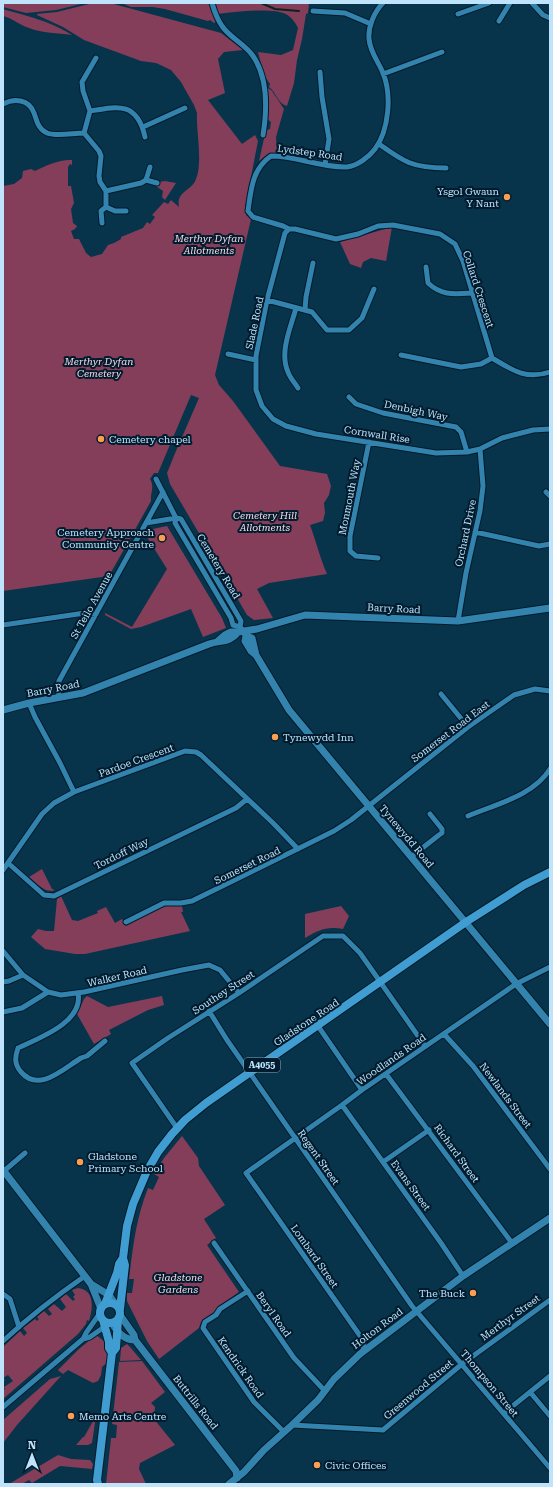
<svg xmlns="http://www.w3.org/2000/svg" width="553" height="1487" viewBox="0 0 553 1487" font-family="'Roboto Serif',serif">
<style>
.green{fill:#843e59}
.lines{fill:none;stroke-linecap:round;stroke-linejoin:round}
.stream{stroke:#0b231e;stroke-width:2}
.street-casing{stroke:#031b29;stroke-width:7}
.secondary-casing{stroke:#031b29;stroke-width:9}
.primary-casing{stroke:#031b29;stroke-width:10}
.street{stroke:#3383af;stroke-width:5}
.secondary{stroke:#3383af;stroke-width:7}
.primary{stroke:#409dd1;stroke-width:8}
.poi-dot{fill:#fc9e52;stroke:#001b2d;stroke-width:1.5}
.labels{text-anchor:middle;stroke-width:4;stroke-linejoin:round;paint-order:stroke}
.shield{fill:#001b2d;stroke:#85a7bd;stroke-width:1}
.shield-label{font-size:9px;font-weight:bold;fill:#bee3fb}
.street-label{font-size:10px;fill:#bee3fb;stroke:#001b2d}
.poi-label{font-size:10px;fill:#bee3fb;stroke:#001b2d;text-anchor:start}
.park-label{font-size:10px;font-style:italic;fill:#f9d9e3;stroke:#001b2d}
</style>
<rect width="100%" height="100%" fill="#08344b"/>
<path class="green" d="M3,3H85L56,10L26,13L3,7Z
M93,3H110L221,33L243,50L224,52L218,59L225,93L208,100L242,144L255,135L258,141L245,207L246,215L251,219L215,375L219,385L233,401L280,466L327,474L331,486L329,495L324,503L325,513L323,521L310,525C316,541 320,558 327,574L269,583L257,589L273,618L254,620L247,615L170,484L167,473L176,451L199,398L191,395L158,473H154L150,479C155,487 150,493 151,501L109,576L3,591V186L14,184L22,178L23,171L31,169L35,171C44,166 61,159 72,160V165L70,164L68,167V186H71L74,203L71,209L73,223L77,226L75,229L71,231L74,239H79L86,253L91,257L102,254L108,245L114,243L121,239V237L143,228L147,222L150,224L155,217L152,215L164,202L168,204L171,200L179,207C176,191 192,191 196,179C203,162 196,132 197,113L194,105L181,82L171,70L156,63L141,61L84,40L63,27L37,15V14L57,12Z
M121,3H210L217,21L214,23L210,20L208,21L165,9L153,7H131Z
M214,3H309L308,13L306,14L302,39L297,60L294,83L287,106C278,104 276,92 269,87L270,84L264,75L258,52L281,55L293,50L298,28C295,22 292,18 286,14C272,7 234,12 218,14Z
M3,9C29,17 48,20 72,35C58,33 42,33 29,28C20,25 12,18 3,16Z
M268,88L272,91L284,109L276,137L277,153C269,153 265,157 259,161L265,134L267,130L270,129L271,122L267,119V92Z
M165,181L176,183L165,200L162,197L163,191L156,186L158,185L159,182Z
M392,227L386,261L371,258L363,262L361,268L350,264L340,242Z
M167,526L222,618L226,628L203,637L191,609L141,627L131,629L105,615V613L132,627L167,569L147,537L153,529Z
M42,869L52,889L55,890C45,894 37,883 29,877Z
M61,896L72,920L78,921L98,913L97,911L106,907L115,923L122,919L125,924C146,913 158,903 182,906L183,912H181L190,931L85,954H75L45,949L31,937L38,929L46,931H54L57,899Z
M341,906L349,916L343,929C326,926 319,930 305,938V914Z
M87,996L108,1007L162,996L164,1005L148,1010L109,1030L111,1034L94,1044L77,1014L84,999Z
M182,1136L198,1158L199,1166L225,1205L204,1219L216,1238L207,1245L239,1292L217,1308L213,1314L201,1322L199,1328L159,1359L147,1341L127,1301V1293H132L134,1279H129C133,1246 136,1219 148,1188L153,1190L159,1177L154,1174L164,1158Z
M78,1288C95,1290 93,1308 89,1321L87,1320L86,1324L78,1334L3,1399V1391L5,1389L4,1387L13,1381L8,1375L3,1378L5,1380L3,1382V1347L20,1331L24,1336L27,1333L23,1328L35,1319L37,1321L39,1319L37,1317L44,1311L49,1316L52,1314L48,1309L54,1304L62,1311L66,1307L60,1299L66,1294L73,1301L75,1299L73,1297L75,1295L72,1290Z
M96,1335L104,1341V1348H107L108,1349V1362L102,1367L101,1375L98,1381L93,1383L68,1370L63,1374L59,1371L58,1370L79,1349Z
M127,1344L130,1347L141,1360L120,1361L121,1348Z
M142,1361L165,1392L151,1403L155,1407L154,1419L175,1445L140,1463L139,1469L146,1484H106L111,1438H116L117,1425L112,1424L119,1362Z
M61,1376L17,1425L3,1443V1420L50,1379Z
M96,1416L92,1443L88,1445H76L83,1437H84Z
M58,1455L71,1459L90,1460L93,1464L92,1469L60,1466L32,1483L29,1480L22,1484H9Z"/>
<g class="lines">
<path class="stream" d="M261,3L275,9L299,11"/>
<g class="street-casing">
<path id="street" d="M212,3C214,10 217,19 222,26C230,38 245,44 253,56C268,78 267,110 263,135
M383,3C374,12 368,27 369,39C370,52 378,61 383,73C392,95 389,130 375,149C369,157 357,166 347,167C321,168 297,156 271,156C252,169 251,190 248,211L253,217L283,226L289,229H295L336,239L358,234L378,226L393,225L440,234L455,244L463,261L492,358
M532,3L543,15L550,18
M313,11L345,13L371,24
M458,14L489,3
M499,21L510,3
M320,72L322,97L329,139L325,165
M383,74L442,52
M3,104C14,98 29,99 34,113C37,121 38,129 47,133C57,137 73,133 84,133L90,111L83,91L82,82L96,58
M90,111C119,106 137,102 145,137
M143,127L185,108
M84,133L99,151L101,156L99,176L100,182L106,191V207L101,211L102,223
M379,144C404,162 413,168 446,168
M146,180L157,183
M106,191L141,183L146,180L150,167
M106,207L115,211H126
M289,229L285,233L267,300L256,356V390L262,406L273,419L286,426L316,434L436,453L467,452L480,449L502,438L533,430L550,429
M426,267L428,283C442,296 454,294 472,293
M267,300L312,312L327,330H349L362,318L374,289
M296,308C291,327 279,352 288,372C290,378 295,383 298,388
M305,310L306,297L313,263
M228,354L256,360
M401,355L461,367L481,364L492,358
M492,358C512,370 526,380 550,372
M349,397L356,404L383,413L456,427L461,432L467,452
M369,442L350,536V551L356,556L378,558
M156,479L176,518L175,523L231,618L233,625L240,627L244,631
M546,492L550,496
M146,523L176,518L181,519L241,621L240,627
M475,532L539,546L550,544
M458,621L466,573L480,511L483,486L480,449
M3,625L85,613L96,614
M441,694L468,727
M59,698L58,689L59,681L163,492
M29,703L35,717L60,763L74,792
M468,816C496,804 533,796 550,769
M411,857L439,835L442,833V829L430,814
M8,863L44,895L54,896L236,808L247,799
M3,870L42,814L54,803L74,792L185,751L196,752L201,755L273,823L298,849
M126,922L164,903H181L192,901L334,831L351,820L468,727L514,695L535,689L550,691
M3,951L23,975L48,992L61,995L84,992L182,970L209,965L220,970L239,993
M3,982L9,981L23,975
M78,993C84,1022 39,1038 18,1048C15,1057 14,1064 21,1072C39,1093 63,1069 81,1058L87,1056L105,1041
M209,1011L227,1040L412,1306L550,1468
M3,1012L22,1008L48,992
M318,1026L362,1090
M444,1034L473,1066L550,1169
M386,1074L512,1243
M342,1105L441,1243L463,1276
M177,1128L132,1063L168,1038L239,993L323,936H343L360,953L425,1046
M383,1162L429,1130
M4,1171L25,1153
M214,1243L294,1358L325,1391
M248,1291L220,1309L216,1315L205,1322L203,1328L254,1402L284,1432
M3,1294L10,1299L19,1327
M83,1339L86,1333L100,1313
M3,1341C29,1317 56,1296 85,1276
M363,1351L364,1343L363,1340L246,1173L342,1105L362,1090L516,984L550,967
M530,1392L550,1416
M3,1407L83,1339L90,1337L107,1325
M504,1413L550,1376
M292,1425L383,1430L462,1364L550,1300"/>
</g>
<g class="secondary-casing">
<path id="secondary" d="M244,631L246,636L245,641L251,651L256,655L289,710L550,1024
M246,636L252,638L256,655
M218,641L225,635L231,632H238L257,629L305,615L458,621L550,608
M3,710L29,703L83,693L209,644C220,640 230,643 238,632
M3,1170L91,1284L109,1295L116,1305
M91,1284L101,1309
M120,1315L134,1335L135,1340L236,1471L237,1478
M112,1323C117,1332 124,1340 135,1340
M229,1484L244,1472L264,1450L292,1425L318,1400L334,1379L360,1354L463,1276L550,1218"/>
</g>
<g class="primary-casing">
<path id="primary" d="M100 1313a10 10 0 1 1 20 0a10 10 0 1 1-20 0Z
M105,1304L117,1273L119,1264L123,1258L127,1226L133,1204L147,1171L158,1152L172,1134L185,1120L206,1103L466,922L524,885L550,872
M120,1309L125,1265L123,1258
M112,1353L116,1348L118,1320
M98,1484L97,1480L112,1353L109,1348V1342L103,1320"/>
</g>
<use href="#street" class="street"/>
<use href="#secondary" class="secondary"/>
<use href="#primary" class="primary"/>
</g>
<g class="poi-dot">
<circle cx="507" cy="197" r="4"/>
<circle cx="101" cy="439" r="4"/>
<circle cx="162" cy="538" r="4"/>
<circle cx="275" cy="737" r="4"/>
<circle cx="80" cy="1162" r="4"/>
<circle cx="473" cy="1293" r="4"/>
<circle cx="71" cy="1416" r="4"/>
<circle cx="317" cy="1465" r="4"/>
</g>
<g class="labels">
<rect class="shield" x="244" y="1058" width="36" height="14" rx="3"/>
<g class="shield-label">
<text x="262" y="1068">A4055</text>
</g>
<g class="street-label">
<text transform="translate(310 152) rotate(8)" y="4">Lydstep Road</text>
<text transform="translate(479 289) rotate(72)" y="4">Collard Crescent</text>
<text transform="translate(254 323) rotate(-78)" y="4">Slade Road</text>
<text transform="translate(416 410) rotate(12)" y="4">Denbigh Way</text>
<text transform="translate(377 434) rotate(9)" y="4">Cornwall Rise</text>
<text transform="translate(349 497) rotate(-79)" y="4">Monmouth Way</text>
<text transform="translate(465 533) rotate(-78)" y="4">Orchard Drive</text>
<text transform="translate(219 566) rotate(59)" y="4">Cemetery Road</text>
<text transform="translate(91 605) rotate(-61)" y="4">St Teilo Avenue</text>
<text transform="translate(394 608) rotate(3)" y="4">Barry Road</text>
<text transform="translate(53 688) rotate(-11)" y="4">Barry Road</text>
<text transform="translate(450 731) rotate(-37)" y="4">Somerset Road East</text>
<text transform="translate(136 760) rotate(-20)" y="4">Pardoe Crescent</text>
<text transform="translate(407 836) rotate(50)" y="4">Tynewydd Road</text>
<text transform="translate(121 853) rotate(-26)" y="4">Tordoff Way</text>
<text transform="translate(247 865) rotate(-26)" y="4">Somerset Road</text>
<text transform="translate(117 976) rotate(-13)" y="4">Walker Road</text>
<text transform="translate(223 992) rotate(-33)" y="4">Southey Street</text>
<text transform="translate(306 1022) rotate(-34)" y="4">Gladstone Road</text>
<text transform="translate(391 1059) rotate(-35)" y="4">Woodlands Road</text>
<text transform="translate(506 1095) rotate(53)" y="4">Newlands Street</text>
<text transform="translate(457 1153) rotate(54)" y="4">Richard Street</text>
<text transform="translate(319 1157) rotate(55)" y="4">Regent Street</text>
<text transform="translate(411 1185) rotate(54)" y="4">Evans Street</text>
<text transform="translate(315 1256) rotate(55)" y="4">Lombard Street</text>
<text transform="translate(274 1314) rotate(55)" y="4">Beryl Road</text>
<text transform="translate(510 1317) rotate(-36)" y="4">Merthyr Street</text>
<text transform="translate(377 1328) rotate(-37)" y="4">Holton Road</text>
<text transform="translate(241 1367) rotate(55)" y="4">Kendrick Road</text>
<text transform="translate(490 1383) rotate(50)" y="4">Thompson Street</text>
<text transform="translate(418 1389) rotate(-40)" y="4">Greenwood Street</text>
<text transform="translate(196 1402) rotate(52)" y="4">Buttrills Road</text>
</g>
<g class="poi-label">
<text x="499" y="195" text-anchor="end">Ysgol Gwaun<tspan x="499" dy="12">Y Nant</tspan></text>
<text x="109" y="443">Cemetery chapel</text>
<text x="154" y="536" text-anchor="end">Cemetery Approach<tspan x="154" dy="12">Community Centre</tspan></text>
<text x="283" y="741">Tynewydd Inn</text>
<text x="88" y="1160">Gladstone<tspan x="88" dy="12">Primary School</tspan></text>
<text x="465" y="1297" text-anchor="end">The Buck</text>
<text x="79" y="1420">Memo Arts Centre</text>
<text x="325" y="1469">Civic Offices</text>
</g>
<g class="park-label">
<text x="209" y="242">Merthyr Dyfan<tspan x="209" dy="12">Allotments</tspan></text>
<text x="99" y="365">Merthyr Dyfan<tspan x="99" dy="12">Cemetery</tspan></text>
<text x="265" y="519">Cemetery Hill<tspan x="265" dy="12">Allotments</tspan></text>
<text x="178" y="1281">Gladstone<tspan x="178" dy="12">Gardens</tspan></text>
</g>
</g>
<rect width="553" height="1487" fill="none" stroke="#bee3fb" stroke-width="8"/>
<g transform="translate(32 1455)" stroke="#001b2d" stroke-width="3" paint-order="stroke">
<path d="M0-3L7 15L0 10L-7 15Z" fill="#bee3fb"/>
<text y="-6" font-size="11" font-weight="bold" text-anchor="middle" fill="#bee3fb">N</text>
</g>
</svg>
